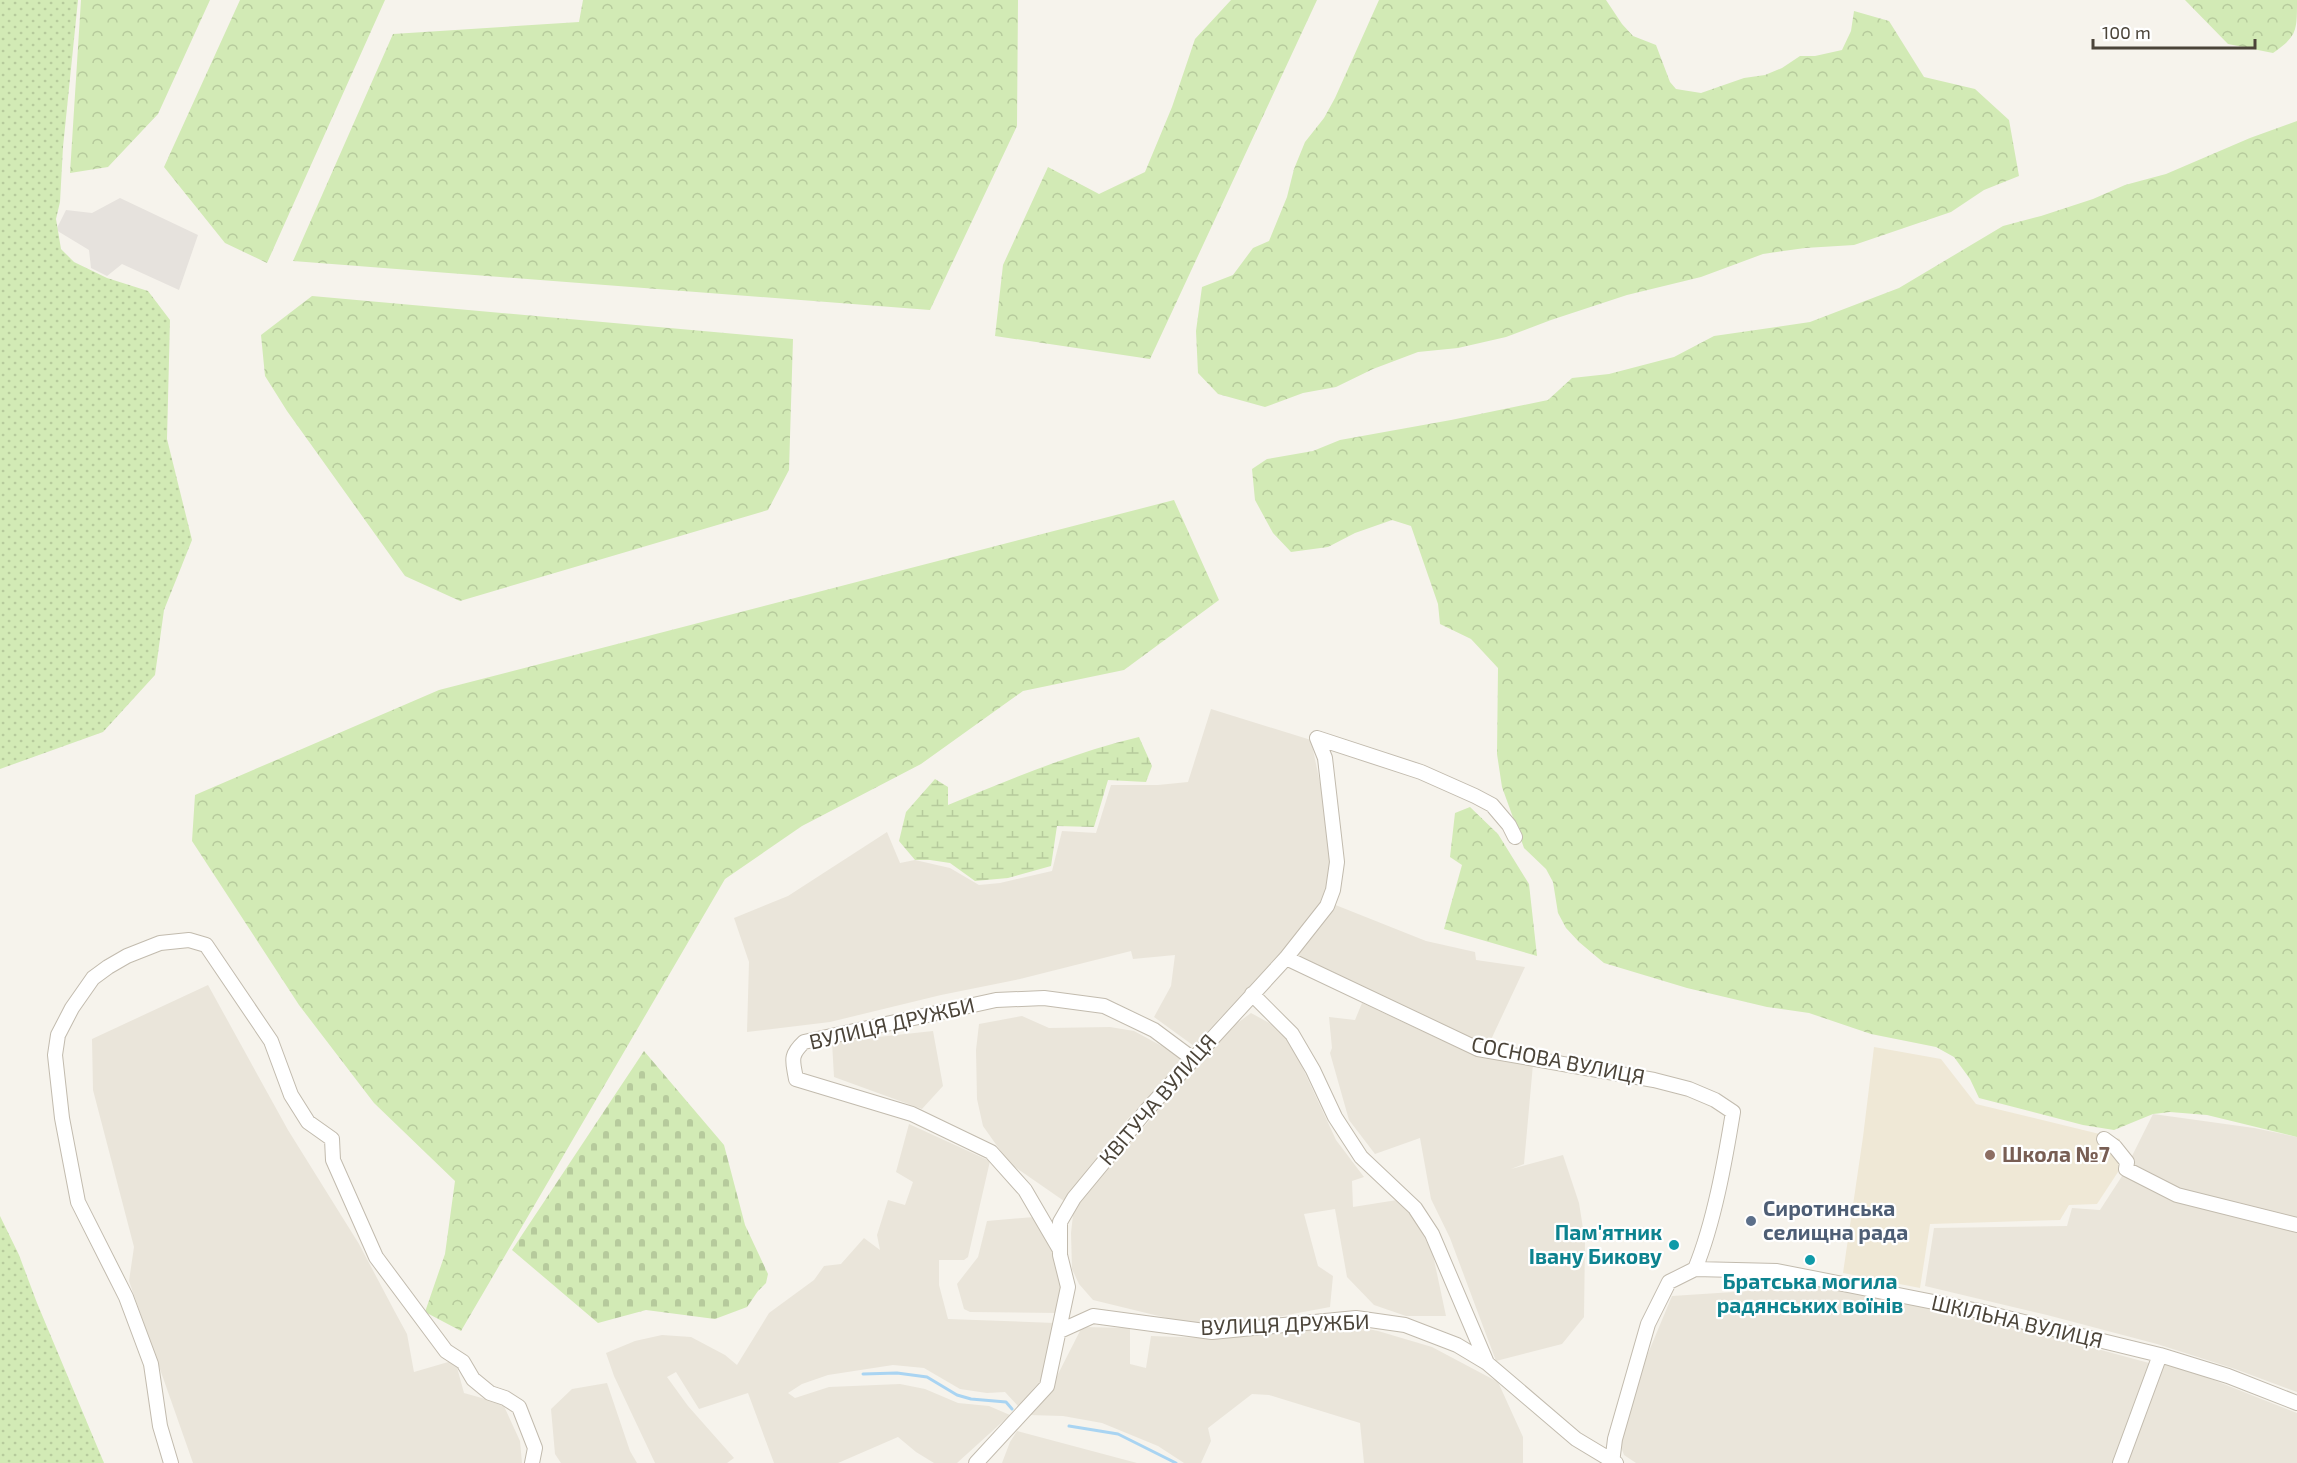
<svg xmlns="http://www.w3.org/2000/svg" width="2297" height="1463" viewBox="0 0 2297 1463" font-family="'Exo 2',sans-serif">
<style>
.residential{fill:#eae5da}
.industrial{fill:#e6e2dd}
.education{fill:#efe8d6}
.forest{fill:url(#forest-crowns)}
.wetland{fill:url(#wetland-marsh)}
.cemetery{fill:url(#cemetery-stones)}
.garden{fill:url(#garden-dots)}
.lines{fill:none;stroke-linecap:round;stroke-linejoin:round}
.stream{stroke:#a9d4f2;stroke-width:3}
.minor-casing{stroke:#c2bbae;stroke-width:16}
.minor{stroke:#fff;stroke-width:14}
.education-dot{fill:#8d6e63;stroke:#fff;stroke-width:2}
.service-dot{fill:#5c6f8a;stroke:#fff;stroke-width:2}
.culture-dot{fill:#0f9aa8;stroke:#fff;stroke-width:2}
.labels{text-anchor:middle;stroke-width:4.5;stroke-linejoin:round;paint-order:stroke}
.street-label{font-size:21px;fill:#4b4439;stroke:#fff}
.education-label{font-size:21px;font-weight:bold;fill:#785e54;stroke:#fff;text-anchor:start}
.service-label{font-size:21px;font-weight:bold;fill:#4e5e75;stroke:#fff;text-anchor:start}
.culture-label{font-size:21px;font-weight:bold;fill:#0d838f;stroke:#fff;text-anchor:end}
</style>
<defs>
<pattern id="forest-crowns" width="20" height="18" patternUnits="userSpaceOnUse" patternTransform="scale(1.5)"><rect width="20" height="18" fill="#d2eab5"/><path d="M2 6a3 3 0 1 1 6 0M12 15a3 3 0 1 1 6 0" fill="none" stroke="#b6ca9c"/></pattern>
<pattern id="wetland-marsh" width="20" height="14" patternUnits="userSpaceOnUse" patternTransform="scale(1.5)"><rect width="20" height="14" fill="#d2eab5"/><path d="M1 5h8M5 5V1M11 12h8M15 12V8" fill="none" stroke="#b6ca9c"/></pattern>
<pattern id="cemetery-stones" width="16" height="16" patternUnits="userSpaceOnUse" patternTransform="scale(1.5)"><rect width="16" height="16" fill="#d2eab5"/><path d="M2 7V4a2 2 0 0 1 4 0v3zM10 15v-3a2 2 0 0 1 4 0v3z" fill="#b6ca9c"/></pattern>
<pattern id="garden-dots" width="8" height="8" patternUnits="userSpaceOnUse" patternTransform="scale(1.5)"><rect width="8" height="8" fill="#d2eab5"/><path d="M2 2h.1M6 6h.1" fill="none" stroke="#b6ca9c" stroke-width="1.8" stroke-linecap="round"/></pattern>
</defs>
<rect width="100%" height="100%" fill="#f6f3ec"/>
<path class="residential" d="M1211,709L1311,740L1324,802L1332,872L1324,896L1312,919L1194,1046L1154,1017L1171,986L1175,955L1133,959L1131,951L1020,979L941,995L830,1022L747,1032L749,962L734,918L788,896L887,832L900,863L915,860L950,868L979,885L1000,883L1052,871L1062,831L1096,833L1111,785H1158L1188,782Z
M1333,904L1426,941L1475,952L1476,960L1525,967L1488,1046L1296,956Z
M208,985L288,1130L359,1244L395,1312L407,1334L414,1372L455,1360L464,1393L503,1404L520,1441L522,1463H193L129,1281L134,1247L93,1090L92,1039Z
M1362,1003L1435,1037L1492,1059L1533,1064L1524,1164L1511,1169L1563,1155L1579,1203L1585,1241L1584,1317L1562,1344L1496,1361L1450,1238L1431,1199L1420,1138L1375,1154L1349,1120L1330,1053L1332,1048L1329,1017L1355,1020Z
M1251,1013L1286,1032L1336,1140L1364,1177L1352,1181L1353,1207L1397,1200L1413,1214L1433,1255L1446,1316H1406L1374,1305L1347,1277L1335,1209L1304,1214L1318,1266L1333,1276L1330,1307L1239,1324H1201L1175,1320L1093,1300L1079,1284L1072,1269L1071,1233L1073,1215L1083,1197L1228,1030Z
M1022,1016L1049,1028L1110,1027L1134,1031L1184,1058L1124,1123L1064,1201L1009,1163L983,1126L977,1099L976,1050L979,1024Z
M933,1031L943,1086L922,1109L834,1077L832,1042Z
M2153,1114L2254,1128L2297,1137V1219L2190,1195L2139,1169L2130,1160Z
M909,1124L990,1161L968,1257L964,1260H939V1285L948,1319L1055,1323L1042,1379L1018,1406L1005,1392L987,1393L960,1389L924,1368L893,1365L828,1375L802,1384L788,1393L795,1398L829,1387L900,1384L925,1389L958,1403L989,1406L1010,1415L957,1463H934L916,1452L898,1437L838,1463H774L748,1393L699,1409L676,1372L667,1377L688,1406L734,1458L727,1463H655L614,1376L606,1353L635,1341L662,1335L691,1337L725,1355L737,1365L769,1313L814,1280L824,1266L841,1264L864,1238L880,1250L877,1235L888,1200L905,1205L913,1182L896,1172Z
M2124,1173L2215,1211L2297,1233V1392L2235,1369L2157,1344L2047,1315L1925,1286L1934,1228L2067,1226L2072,1208L2100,1210Z
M1034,1217L1054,1251L1063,1287L1058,1313L970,1312L964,1309L957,1284L978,1257L987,1221Z
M1779,1277L1908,1302L2024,1329L2149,1363L2113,1463H1636L1624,1455L1620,1444L1639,1375L1672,1296L1764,1290V1278Z
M1353,1326L1378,1331L1432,1347L1498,1382L1523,1437V1463H1364L1360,1423L1269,1395L1252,1394L1208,1428L1211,1441L1201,1463H1184L1158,1446L1102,1423L1063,1416L1028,1415L1055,1380L1082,1327L1130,1328V1364L1146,1368L1151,1336L1207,1338L1275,1331Z
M2162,1363L2196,1373L2297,1413V1463H2126Z
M607,1383L630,1451L637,1463H561L555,1454L551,1409L572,1389Z
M1017,1431L1137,1463H1002L1010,1442Z"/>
<path class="industrial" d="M120,198L198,235L179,290L122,264L107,276L91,268L89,250L56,230L66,210L92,213Z"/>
<path class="education" d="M1874,1047L1941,1059L1976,1104L2120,1139L2118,1172L2097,1204L2069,1205L2060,1220L1930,1224L1920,1288L1843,1273L1863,1137Z"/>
<path class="forest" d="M81,0H210L158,114L108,167L70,173Z
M240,0H385L267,263L225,243L164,167Z
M583,0H1018L1017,126L930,310L293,261L393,34L579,22Z
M1231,0H1317L1150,359L995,336L1003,265L1048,167L1099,194L1145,172L1172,107L1195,39Z
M1379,0H1606L1622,24L1633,36L1656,45L1670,82L1676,89L1701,93L1744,78L1765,75L1782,68L1800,56H1815L1842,50L1851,31L1854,11L1889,21L1924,77L1975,89L2009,120L2019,176L1984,190L1951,212L1854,245L1805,248L1763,254L1701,277L1627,295L1551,320L1506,337L1458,348L1418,352L1373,369L1336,387L1303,393L1265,407L1218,394L1198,373L1196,331L1202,287L1233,275L1253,248L1269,241L1287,197L1294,169L1305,142L1324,118L1335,98Z
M2185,0H2297C2297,32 2297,36 2273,53L2228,44Z
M2297,121V1137L2207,1115L2170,1112L2153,1114L2114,1130L2083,1125L1979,1098L1970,1079L1954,1057L1936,1047L1871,1034L1809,1013L1767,1007L1687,988L1604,963L1579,942L1566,928L1558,913L1553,882L1546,869L1524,848L1502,787L1497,754L1498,668L1471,639L1440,624L1438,604L1411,526L1392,520L1355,533L1328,547L1291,552L1273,533L1255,500L1252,469L1267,459L1313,451L1340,440L1451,420L1548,400L1572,378L1609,374L1674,357L1714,336L1810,322L1899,288L2003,226L2041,216L2093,199L2125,185L2166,174L2250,138Z
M312,296L793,339L789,470L768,510L460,601L405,576L287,411L265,376L261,335Z
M1174,500L1219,600L1124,670L1023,691L921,764L802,826L725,879L461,1331L425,1312L445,1254L455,1181L374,1103L299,1005L192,841L195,795L439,690Z
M1470,807L1498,834L1529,884L1537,956L1444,929L1462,865L1450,857L1455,813Z"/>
<path class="wetland" d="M1139,737L1152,766L1146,782L1108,780L1094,827L1057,826L1051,866L1008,878L975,881L950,863L930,860H915L899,841L906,812L935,779L948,787V805C1011,779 1072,753 1139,737Z"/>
<path class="cemetery" d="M644,1051L724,1145L745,1225L768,1274L766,1283L758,1291L747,1307L715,1319L646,1310L598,1323L512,1250Z"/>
<path class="garden" d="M0,0H78L63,147L60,202L56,219L61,249L74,262L107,278L148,291L170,320L167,439L192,540L164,610L155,675L103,732L0,769Z
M0,1216L19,1255L37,1303L104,1463H0Z"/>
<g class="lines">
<path class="stream" d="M863,1374L897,1373L927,1377L957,1395L971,1399L1006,1402L1012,1409
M1069,1426L1118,1434L1176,1463"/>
<g class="minor-casing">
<path id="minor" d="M1317,738L1421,772L1475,796L1492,805L1509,825L1515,837
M1286,958L1478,1049L1654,1080L1689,1089L1715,1100L1733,1112C1725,1161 1714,1223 1695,1269L1669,1282L1648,1324L1615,1439L1612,1463
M1252,994L1292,1034L1313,1070L1335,1117L1361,1157L1415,1208L1432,1234L1487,1363
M2104,1139L2115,1147L2127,1162L2126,1169L2177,1195L2297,1225
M1060,1250L1025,1190L991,1152L912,1114L796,1079C793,1061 789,1056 804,1042L996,1000L1044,998L1104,1006L1154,1030L1193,1059
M1695,1269L1777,1271L1979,1311L2160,1355L2228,1376L2297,1403
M1060,1331L1093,1316L1212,1332L1356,1318L1405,1325L1457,1345L1487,1363L1576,1439L1616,1463
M171,1463L160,1426L151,1364L126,1297L78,1202L62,1118L55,1055L58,1035L72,1008L93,978L108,967L127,956L160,943L189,940L206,945L271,1041L291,1095L308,1122L332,1139L333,1160L376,1257L446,1351L463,1362L473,1379L490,1393L505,1398L519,1407L535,1448L532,1463
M976,1463L1047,1386L1068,1287L1060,1255V1222L1074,1198L1145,1112L1286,958L1327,906L1333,890L1337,862L1325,758L1317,738
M2120,1463L2160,1355"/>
</g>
<use href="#minor" class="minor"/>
</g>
<circle class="education-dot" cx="1990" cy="1155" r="6"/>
<circle class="service-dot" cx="1751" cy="1221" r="6"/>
<g class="culture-dot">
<circle cx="1674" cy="1245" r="6"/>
<circle cx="1810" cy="1260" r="6"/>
</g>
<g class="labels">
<g class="street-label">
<text transform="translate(892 1024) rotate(-13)" y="7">ВУЛИЦЯ ДРУЖБИ</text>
<text transform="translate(1558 1061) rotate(11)" y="7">СОСНОВА ВУЛИЦЯ</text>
<text transform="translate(1158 1100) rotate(-49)" y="7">КВІТУЧА ВУЛИЦЯ</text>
<text transform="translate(2017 1322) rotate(13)" y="7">ШКІЛЬНА ВУЛИЦЯ</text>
<text transform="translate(1285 1325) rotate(-2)" y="7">ВУЛИЦЯ ДРУЖБИ</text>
</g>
<g class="education-label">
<text x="2002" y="1162">Школа №7</text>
</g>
<g class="service-label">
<text x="1763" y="1216">Сиротинська<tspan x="1763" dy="24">селищна рада</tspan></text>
</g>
<g class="culture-label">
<text x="1662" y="1240">Пам'ятник<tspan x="1662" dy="24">Івану Бикову</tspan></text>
<text x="1810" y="1289" text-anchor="middle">Братська могила<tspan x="1810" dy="24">радянських воїнів</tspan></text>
</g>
</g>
<path d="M2093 39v9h162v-9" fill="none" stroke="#4b4439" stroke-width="3"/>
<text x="2102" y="39" font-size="18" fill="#4b4439" stroke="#ffffff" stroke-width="4.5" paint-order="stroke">100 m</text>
</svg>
